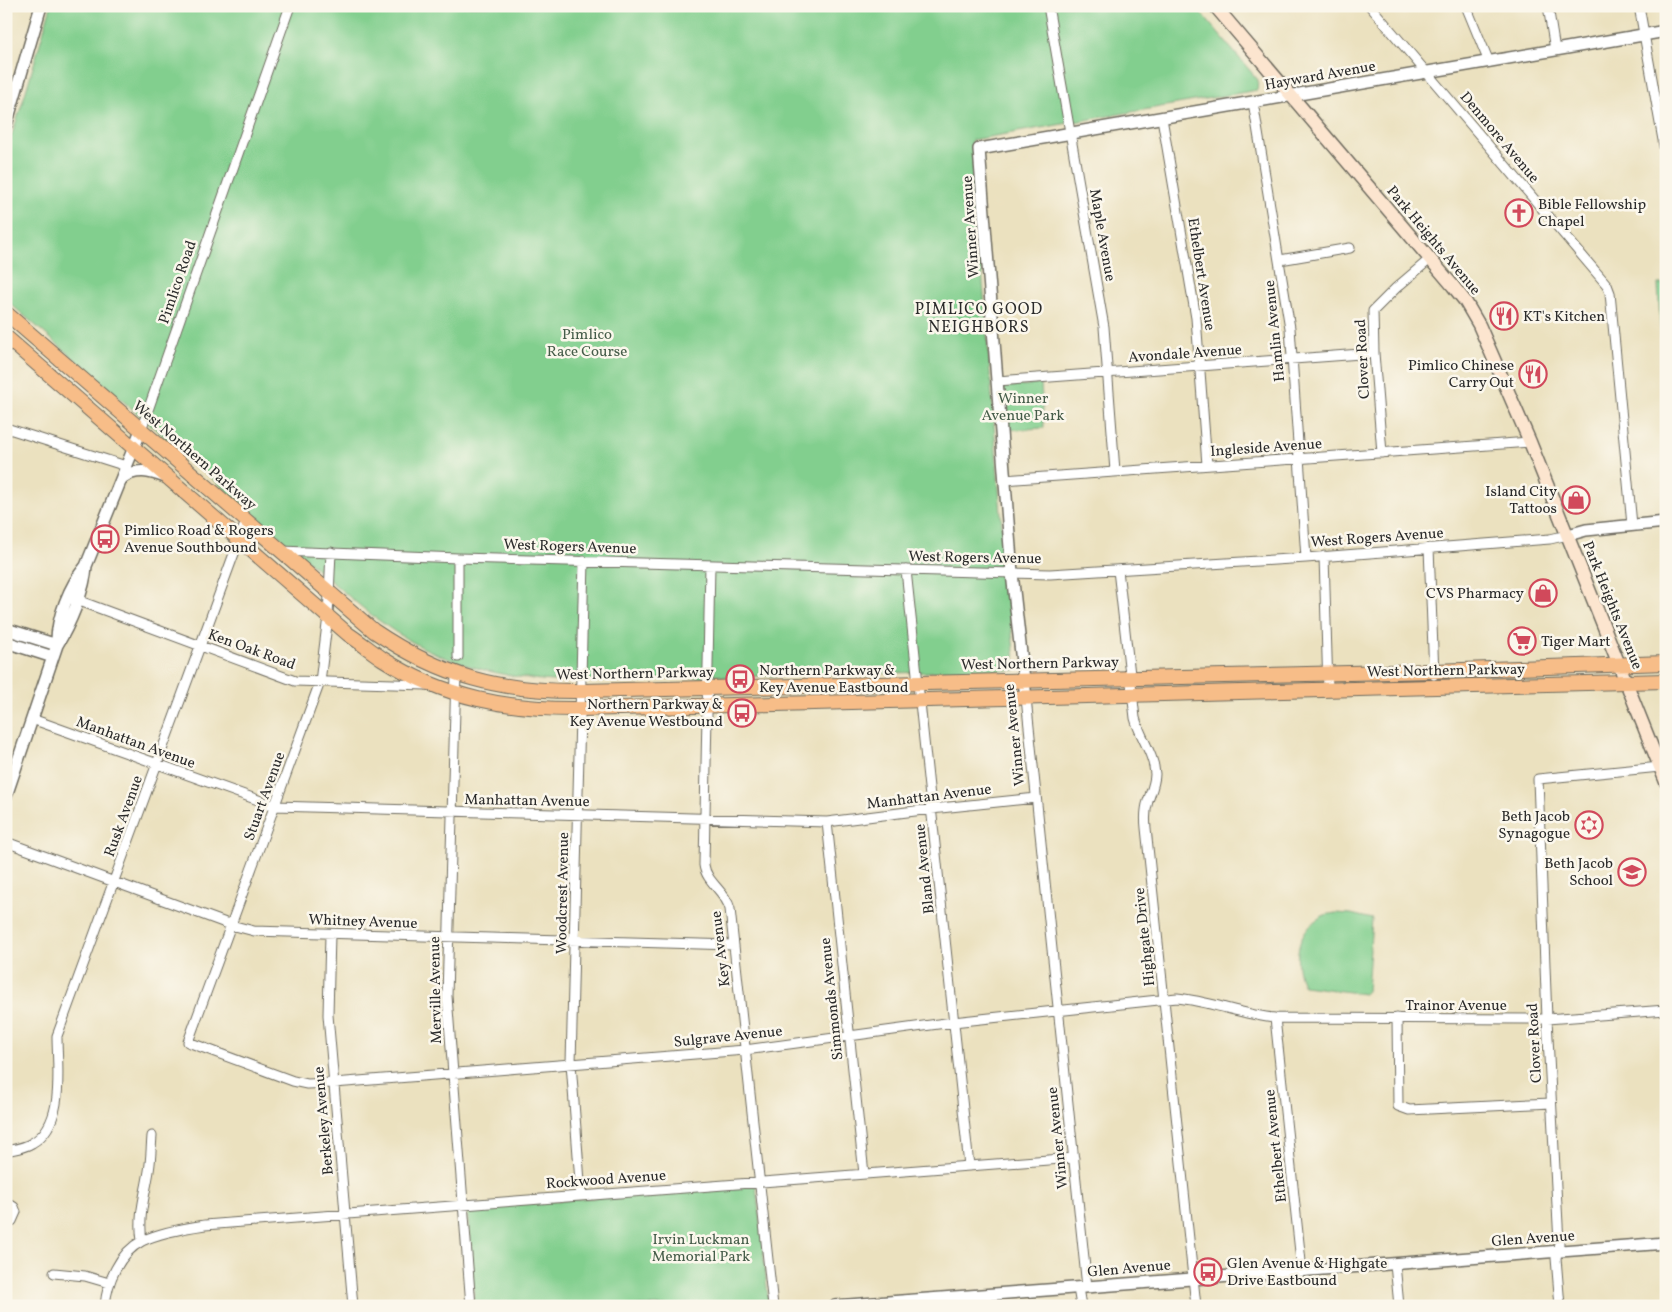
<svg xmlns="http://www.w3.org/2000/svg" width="1672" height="1312" viewBox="0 0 1672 1312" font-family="Vollkorn,serif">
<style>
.green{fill:#82cf8e;stroke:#567d5c}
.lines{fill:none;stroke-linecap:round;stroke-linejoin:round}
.minor-casing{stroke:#6e6b5f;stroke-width:11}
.tertiary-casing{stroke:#6e6b5f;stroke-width:14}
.secondary-casing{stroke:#6e6b5f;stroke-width:15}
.primary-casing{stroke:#6e6b5f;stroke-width:16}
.minor{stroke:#fff;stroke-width:9}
.tertiary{stroke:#fff;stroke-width:11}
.secondary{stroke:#fce5cf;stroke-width:12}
.primary{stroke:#f7bd88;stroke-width:14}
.labels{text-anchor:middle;stroke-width:5;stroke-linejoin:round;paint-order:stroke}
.street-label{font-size:15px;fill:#2b2b2b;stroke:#fbf7ec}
.poi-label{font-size:15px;fill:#2b2b2b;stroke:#fbf7ec;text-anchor:start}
.park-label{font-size:15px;fill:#455c49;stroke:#fbf7ec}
.neighbourhood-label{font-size:16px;letter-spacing:1px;fill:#2b2b2b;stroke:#fbf7ec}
</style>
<rect width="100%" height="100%" fill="#fbf7ec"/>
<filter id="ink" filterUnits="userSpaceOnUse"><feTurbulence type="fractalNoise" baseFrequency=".02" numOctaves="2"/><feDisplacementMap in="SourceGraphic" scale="10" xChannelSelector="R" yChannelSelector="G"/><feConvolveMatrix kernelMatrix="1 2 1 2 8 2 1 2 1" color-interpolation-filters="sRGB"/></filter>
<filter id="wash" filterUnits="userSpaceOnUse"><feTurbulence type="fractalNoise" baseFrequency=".0096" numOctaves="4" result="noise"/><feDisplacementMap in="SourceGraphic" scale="20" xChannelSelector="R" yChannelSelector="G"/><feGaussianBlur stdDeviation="1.12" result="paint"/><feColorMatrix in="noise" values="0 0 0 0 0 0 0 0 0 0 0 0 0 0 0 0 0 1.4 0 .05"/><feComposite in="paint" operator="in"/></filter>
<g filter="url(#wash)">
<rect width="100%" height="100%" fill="#ebe1bf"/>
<path class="green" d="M51,6H1195L1258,80L1257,90L972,140L1005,566L1016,670L552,681C505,677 460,667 418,645C386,629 359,605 332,582C309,562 285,541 261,521C176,447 91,373 6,300V152L23,101Z
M1658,284H1666V339H1661Z
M1041,384L1044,428L1006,430L1003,387Z
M1336,913L1351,914L1372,919L1367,991L1364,994L1304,986C1292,964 1296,930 1321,917C1325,914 1331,914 1336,913Z
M756,1185L769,1306H475L467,1208Z"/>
</g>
<g filter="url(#ink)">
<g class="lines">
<g class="minor-casing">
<path id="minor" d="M1048,6L1104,327L1115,471
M1370,6L1607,285L1610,293L1632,525
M1466,6L1489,62
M1548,6L1555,50
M1639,6L1666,157
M1253,102L1290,328L1306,558
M1162,118L1196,318L1207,465
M1280,260L1350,248
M997,381L1374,353
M6,428L126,466
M141,430L290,6
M1382,453L1374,353L1373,311L1396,288L1430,259
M1004,480L1530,442
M1429,548L1434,675
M281,551L458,558L1050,574L1306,558L1510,542L1550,539L1568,535
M331,552L328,616L320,682L188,1042L293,1081L307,1084L334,1083L745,1050L953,1022L1177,998C1210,1001 1242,1015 1275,1018L1547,1019L1666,1010
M1324,556L1328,689
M458,558V657
M710,565L704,865C706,882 726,892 730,909L773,1306
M906,570L969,1166
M1118,570L1135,718C1140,737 1154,754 1155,774C1155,783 1151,792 1148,801C1145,810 1145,819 1146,828L1196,1306
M74,601L77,600L295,681L426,685
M456,674L447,996L471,1306
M1026,698L1087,1287
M32,719L275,806L827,822L931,809L1036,798
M827,822L864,1174
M6,842L231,925L254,931L734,945
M330,934L328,1015L353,1306
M1275,1018L1302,1271
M1397,1018L1398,1106L1409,1110L1551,1103
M6,1151C15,1149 24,1148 32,1143C66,1124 57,1068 57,1036L246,521
M581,1195L571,1063L584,561
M6,1202L14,1207L16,1212L12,1221L6,1223
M142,1241C138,1215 145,1196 149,1171C151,1160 151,1148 152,1136
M1395,1264L1399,1306
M54,1273L85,1276L109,1283
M1078,1288L1081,1306
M977,1295L978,1306
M105,1306C107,1282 119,1253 142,1241C161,1232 185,1228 205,1225L1074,1158
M1560,1306L1556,1258L1559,1243L1547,1019L1538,779L1660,767"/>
</g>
<g class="tertiary-casing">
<path id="tertiary" d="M6,125L41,6
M122,478C136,468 150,471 165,477
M1568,535L1586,530L1666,522
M6,629L57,645
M6,642L53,657
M57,644C56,619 70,585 86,566
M1026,698L1012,573L979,149L1666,31
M6,796L57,645C69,626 85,589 86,566L141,430
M835,1306L1666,1243"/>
</g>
<g class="secondary-casing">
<path id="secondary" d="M1215,6L1453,286L1465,301L1479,325L1530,442L1666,782"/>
</g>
<g class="primary-casing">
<path id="primary" d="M6,313L374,631C442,677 501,692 582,691L1434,671L1666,663
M6,337L348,634C360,642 371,651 383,659C444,698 509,710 581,709L1666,681"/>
</g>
<use href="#minor" class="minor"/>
<use href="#tertiary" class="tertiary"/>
<use href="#secondary" class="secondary"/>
<use href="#primary" class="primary"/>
</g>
</g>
<defs>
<g id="church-ring" transform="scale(1.4375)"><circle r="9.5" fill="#fbf7ec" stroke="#d1495b" stroke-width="1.5"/><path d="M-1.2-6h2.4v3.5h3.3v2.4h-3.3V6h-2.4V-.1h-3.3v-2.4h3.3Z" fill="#d1495b"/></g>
<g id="restaurant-ring" transform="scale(1.4375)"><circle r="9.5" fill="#fbf7ec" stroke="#d1495b" stroke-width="1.5"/><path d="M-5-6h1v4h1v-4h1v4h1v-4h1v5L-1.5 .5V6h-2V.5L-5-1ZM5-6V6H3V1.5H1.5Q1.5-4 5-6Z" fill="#d1495b"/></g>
<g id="shop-ring" transform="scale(1.4375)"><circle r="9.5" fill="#fbf7ec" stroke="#d1495b" stroke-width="1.5"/><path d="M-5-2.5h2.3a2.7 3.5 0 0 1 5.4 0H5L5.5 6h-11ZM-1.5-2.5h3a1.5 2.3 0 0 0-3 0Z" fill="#d1495b"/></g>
<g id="bus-ring" transform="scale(1.4375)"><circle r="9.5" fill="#fbf7ec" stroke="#d1495b" stroke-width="1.5"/><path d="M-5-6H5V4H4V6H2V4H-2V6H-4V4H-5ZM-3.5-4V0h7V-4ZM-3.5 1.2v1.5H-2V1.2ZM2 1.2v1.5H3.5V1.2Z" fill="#d1495b"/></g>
<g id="supermarket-ring" transform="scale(1.4375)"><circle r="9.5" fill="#fbf7ec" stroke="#d1495b" stroke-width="1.5"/><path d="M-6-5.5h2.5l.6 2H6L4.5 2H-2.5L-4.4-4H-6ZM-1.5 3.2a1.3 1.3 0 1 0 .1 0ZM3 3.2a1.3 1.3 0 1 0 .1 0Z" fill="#d1495b"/></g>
<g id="synagogue-ring" transform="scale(1.4375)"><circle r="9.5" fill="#fbf7ec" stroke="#d1495b" stroke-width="1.5"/><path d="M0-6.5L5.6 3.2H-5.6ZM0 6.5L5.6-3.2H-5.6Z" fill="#d1495b"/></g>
<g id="school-ring" transform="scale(1.4375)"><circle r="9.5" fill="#fbf7ec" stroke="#d1495b" stroke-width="1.5"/><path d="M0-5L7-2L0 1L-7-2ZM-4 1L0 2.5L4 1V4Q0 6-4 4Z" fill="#d1495b"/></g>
</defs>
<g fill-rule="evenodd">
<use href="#church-ring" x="1519" y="213"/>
<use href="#restaurant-ring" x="1504" y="316"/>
<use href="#restaurant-ring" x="1533" y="374"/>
<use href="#shop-ring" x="1576" y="500"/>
<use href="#bus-ring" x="105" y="539"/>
<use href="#shop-ring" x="1543" y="593"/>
<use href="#supermarket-ring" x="1522" y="641"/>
<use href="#bus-ring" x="740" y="679"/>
<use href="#bus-ring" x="742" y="713"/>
<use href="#synagogue-ring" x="1589" y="825"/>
<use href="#school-ring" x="1632" y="872"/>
<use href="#bus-ring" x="1208" y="1272"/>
</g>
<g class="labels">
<g class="street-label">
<text transform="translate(1320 75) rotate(-10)" y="5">Hayward Avenue</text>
<text transform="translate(1500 137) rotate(50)" y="5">Denmore Avenue</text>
<text transform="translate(970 227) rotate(-94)" y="5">Winner Avenue</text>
<text transform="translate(1103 235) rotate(80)" y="5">Maple Avenue</text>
<text transform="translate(1434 240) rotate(50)" y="5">Park Heights Avenue</text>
<text transform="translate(1202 274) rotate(81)" y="5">Ethelbert Avenue</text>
<text transform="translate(177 282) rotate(-71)" y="5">Pimlico Road</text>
<text transform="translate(1274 331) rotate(-96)" y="5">Hamlin Avenue</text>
<text transform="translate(1185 353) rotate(-4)" y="5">Avondale Avenue</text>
<text transform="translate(1362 359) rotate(-93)" y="5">Clover Road</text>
<text transform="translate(1266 447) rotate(-4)" y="5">Ingleside Avenue</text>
<text transform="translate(195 455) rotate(41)" y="5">West Northern Parkway</text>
<text transform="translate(1377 537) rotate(-4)" y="5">West Rogers Avenue</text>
<text transform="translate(570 546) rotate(2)" y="5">West Rogers Avenue</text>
<text transform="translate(975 557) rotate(1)" y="5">West Rogers Avenue</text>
<text transform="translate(1613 605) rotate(68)" y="5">Park Heights Avenue</text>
<text transform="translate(252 649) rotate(20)" y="5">Ken Oak Road</text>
<text transform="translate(1040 663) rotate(-1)" y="5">West Northern Parkway</text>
<text transform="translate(1446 670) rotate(-1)" y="5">West Northern Parkway</text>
<text transform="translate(635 673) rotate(-1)" y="5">West Northern Parkway</text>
<text transform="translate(1014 735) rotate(-96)" y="5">Winner Avenue</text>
<text transform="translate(136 742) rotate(20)" y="5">Manhattan Avenue</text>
<text transform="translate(264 796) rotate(-70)" y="5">Stuart Avenue</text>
<text transform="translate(929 796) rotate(-7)" y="5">Manhattan Avenue</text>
<text transform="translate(527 800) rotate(1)" y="5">Manhattan Avenue</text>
<text transform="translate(123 816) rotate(-70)" y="5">Rusk Avenue</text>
<text transform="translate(924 869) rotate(-96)" y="5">Bland Avenue</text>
<text transform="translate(562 893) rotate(-89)" y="5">Woodcrest Avenue</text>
<text transform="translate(363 921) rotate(2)" y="5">Whitney Avenue</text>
<text transform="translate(1144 937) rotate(-96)" y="5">Highgate Drive</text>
<text transform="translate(720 949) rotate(-97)" y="5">Key Avenue</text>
<text transform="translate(435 990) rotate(-91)" y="5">Merville Avenue</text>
<text transform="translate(831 999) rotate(-96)" y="5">Simmonds Avenue</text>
<text x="1456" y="1010">Trainor Avenue</text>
<text transform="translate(728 1036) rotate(-6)" y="5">Sulgrave Avenue</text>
<text transform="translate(1534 1043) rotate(-93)" y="5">Clover Road</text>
<text transform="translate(323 1121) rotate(-95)" y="5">Berkeley Avenue</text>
<text transform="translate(1057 1138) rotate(-96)" y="5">Winner Avenue</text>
<text transform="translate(1275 1146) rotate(-96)" y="5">Ethelbert Avenue</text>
<text transform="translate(606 1179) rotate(-4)" y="5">Rockwood Avenue</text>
<text transform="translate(1533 1238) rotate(-4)" y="5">Glen Avenue</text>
<text transform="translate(1129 1268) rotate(-5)" y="5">Glen Avenue</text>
</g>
<g class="poi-label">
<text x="1538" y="209">Bible Fellowship<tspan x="1538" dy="17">Chapel</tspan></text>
<text x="1523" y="321">KT's Kitchen</text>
<text x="1514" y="370" text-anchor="end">Pimlico Chinese<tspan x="1514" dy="17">Carry Out</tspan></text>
<text x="1557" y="496" text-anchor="end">Island City<tspan x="1557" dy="17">Tattoos</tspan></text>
<text x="124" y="535">Pimlico Road &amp; Rogers<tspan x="124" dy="17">Avenue Southbound</tspan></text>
<text x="1524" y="598" text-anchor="end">CVS Pharmacy</text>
<text x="1541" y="646">Tiger Mart</text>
<text x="759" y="675">Northern Parkway &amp;<tspan x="759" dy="17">Key Avenue Eastbound</tspan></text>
<text x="723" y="709" text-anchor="end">Northern Parkway &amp;<tspan x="723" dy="17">Key Avenue Westbound</tspan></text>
<text x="1570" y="821" text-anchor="end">Beth Jacob<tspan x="1570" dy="17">Synagogue</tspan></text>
<text x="1613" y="868" text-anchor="end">Beth Jacob<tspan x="1613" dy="17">School</tspan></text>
<text x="1227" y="1268">Glen Avenue &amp; Highgate<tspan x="1227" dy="17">Drive Eastbound</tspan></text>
</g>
<g class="park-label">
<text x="587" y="339">Pimlico<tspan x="587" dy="17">Race Course</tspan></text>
<text x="1023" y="403">Winner<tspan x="1023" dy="17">Avenue Park</tspan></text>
<text x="701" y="1244">Irvin Luckman<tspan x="701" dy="17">Memorial Park</tspan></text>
</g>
<g class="neighbourhood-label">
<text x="979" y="314">PIMLICO GOOD<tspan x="979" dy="18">NEIGHBORS</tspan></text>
</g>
</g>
<rect width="1672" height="1312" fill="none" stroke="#fbf7ec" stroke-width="25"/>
</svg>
